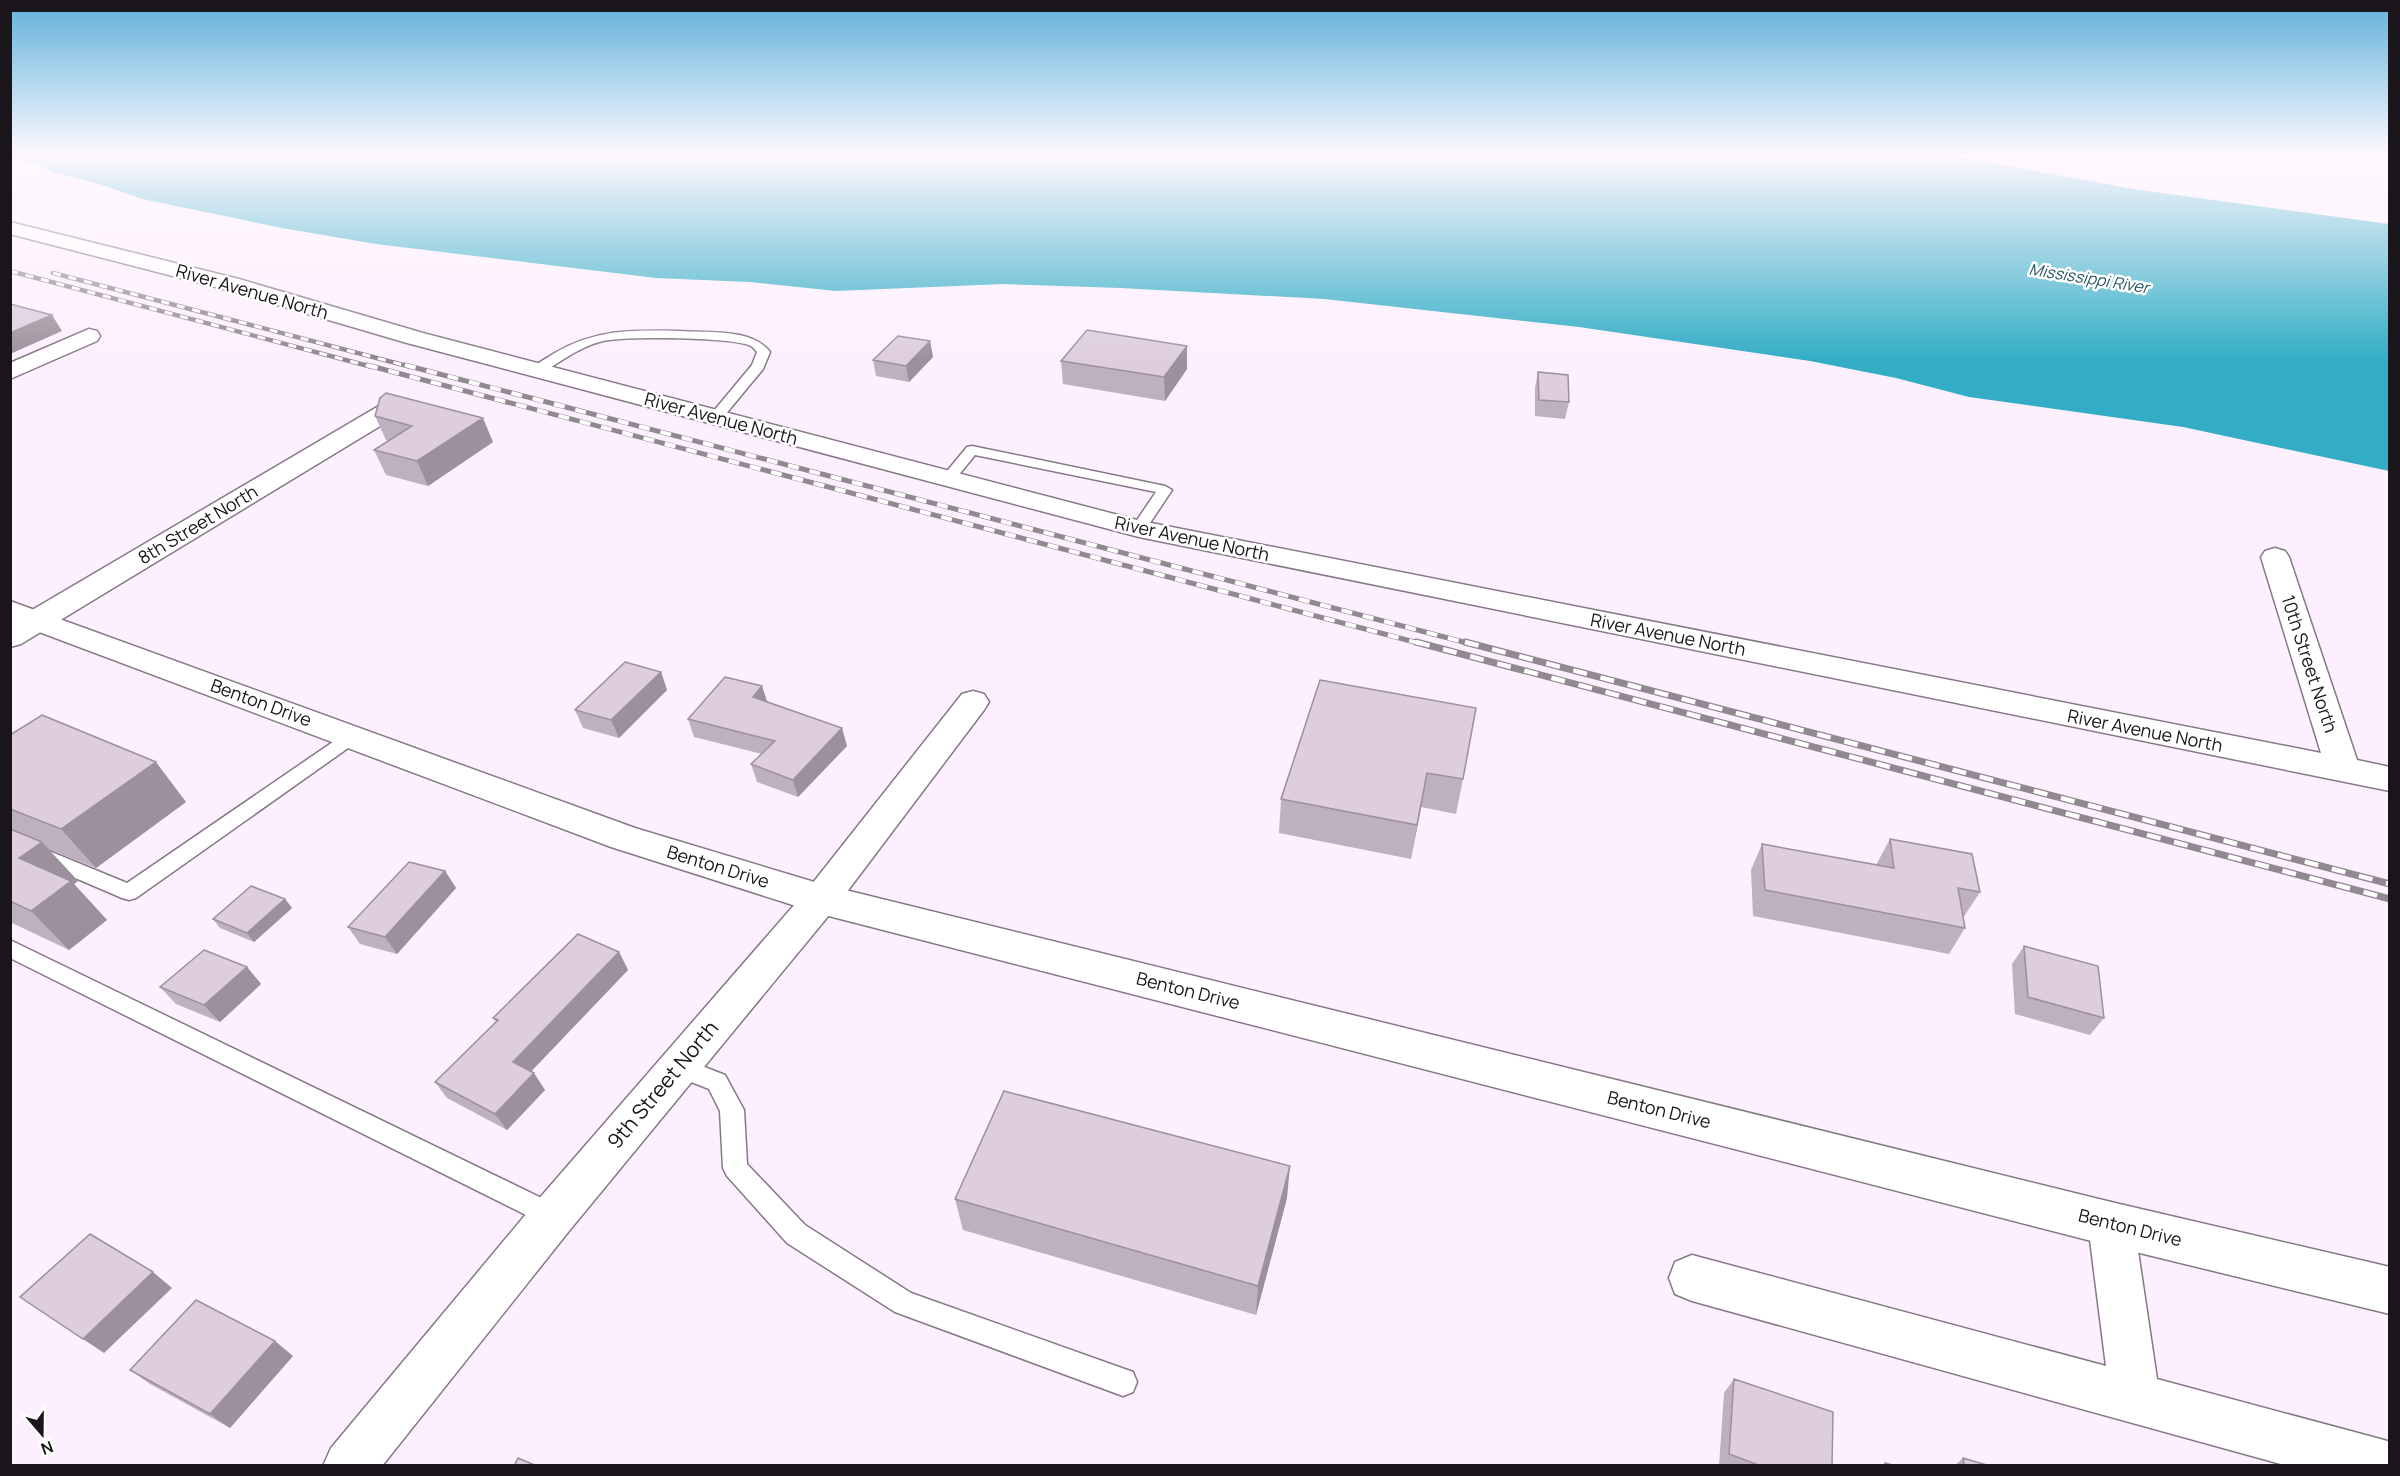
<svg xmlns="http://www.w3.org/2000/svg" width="2400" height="1476" viewBox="0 0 2400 1476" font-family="Manrope,sans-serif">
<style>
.water{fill:#33adc5}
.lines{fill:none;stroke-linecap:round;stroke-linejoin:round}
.service-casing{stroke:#867887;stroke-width:3}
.minor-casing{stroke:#867887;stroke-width:3}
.secondary-casing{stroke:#867887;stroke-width:3}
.service{fill:#fff;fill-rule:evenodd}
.minor{fill:#fff;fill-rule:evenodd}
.secondary{fill:#fff;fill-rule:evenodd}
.rail-far2-casing{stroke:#918892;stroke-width:4.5}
.rail-far1-casing{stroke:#918892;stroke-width:5}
.rail-casing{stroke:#918892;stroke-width:7}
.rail-far2{stroke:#fff;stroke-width:3;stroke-dasharray:8;stroke-linecap:butt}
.rail-far1{stroke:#fff;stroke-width:4;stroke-dasharray:11;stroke-linecap:butt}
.rail{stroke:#fff;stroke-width:4.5;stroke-dasharray:14;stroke-linecap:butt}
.wall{fill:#beb0bf}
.shaded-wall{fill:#9b909b}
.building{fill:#ddcdde;stroke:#9b909b;stroke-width:1.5}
.labels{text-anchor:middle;stroke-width:5;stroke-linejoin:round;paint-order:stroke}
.far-water-label{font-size:16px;font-style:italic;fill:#255661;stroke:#fff}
.street-label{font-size:18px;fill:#1a151b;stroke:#fff}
.near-street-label{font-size:21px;fill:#1a151b;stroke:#fff}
</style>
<rect width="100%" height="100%" fill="#fdf0fe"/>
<path class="water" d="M10,154H1932L1972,159L2133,189L2389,224V471L2183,427L1969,397L1896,378L1810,361L1579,327L1324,299L1120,288L1003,284L836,291L750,282L656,278L376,244L282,228L142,199L99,184L52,172L41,166L11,159Z"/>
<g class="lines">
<g class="service-casing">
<path id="service" d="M679,331C707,333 752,328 770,352L763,369L720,421L715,422L708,418L752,365L757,352C756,351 753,347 751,346C733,337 625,336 603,341C581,346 561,361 542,373L537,374L531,370C536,363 546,359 553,354C596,329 631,330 679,331Z
M972,446L1165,486L1172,490L1144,532L1139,534L1131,529L1156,492L975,455L953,482H943L941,479L943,476L967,447Z
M352,731L358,733L361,737L358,741L136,898L129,900L122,898L10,850V835L127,883L346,733Z
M10,940L562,1208L565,1216L562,1224L553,1228L544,1224L10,958Z
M679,1057L725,1075L744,1110L747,1164L805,1225L911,1293L1133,1372L1137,1382L1133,1392L1123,1396L895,1312L787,1243L727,1176L723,1168L720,1111L709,1089L671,1074L668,1067L671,1060Z"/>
</g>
<g class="minor-casing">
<path id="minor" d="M10,222L239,279L423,333L1141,521L2321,753L2261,557L2265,551L2275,548L2285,551L2289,557L2357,760L2390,767V791L1139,537L407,343L223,289L10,234Z
M89,329L97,331L100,336L97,341L10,379V363Z
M386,405L395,407L398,412L395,417L21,644L10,647V623L377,407Z
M973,691L984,694L989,702L984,710L834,909L569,1231L382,1466H323L331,1448L537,1201L808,889L962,694Z
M2111,1202L2127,1209L2134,1224L2157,1379L2384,1440L2390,1442V1466H2288L1692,1301L1675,1294L1669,1278L1675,1262L1692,1255L2106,1366L2088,1224L2095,1209Z"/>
</g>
<g class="secondary-casing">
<path id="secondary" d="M10,601L635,828L821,884L2111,1202L2390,1267V1314L2111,1246L821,914L611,847L10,621Z"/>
</g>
<use href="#service" class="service"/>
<use href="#minor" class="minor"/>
<use href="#secondary" class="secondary"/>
<g class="rail-far2-casing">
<path id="rail-far2" d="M10,271L372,367
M53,273L411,367"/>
</g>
<g class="rail-far1-casing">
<path id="rail-far1" d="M367,365L1422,644
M405,365L1471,644"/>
</g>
<g class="rail-casing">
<path id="rail" d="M1416,642L2390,899
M1465,642L2390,884"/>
</g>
<use href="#rail-far2" class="rail-far2"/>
<use href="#rail-far1" class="rail-far1"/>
<use href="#rail" class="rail"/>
</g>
<path class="wall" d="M930,341L933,357L909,382L876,376L873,360Z
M1187,346V369L1165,401L1063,384L1061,361Z
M1538,372L1569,402L1565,419L1535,416V388Z
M375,416L493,442L428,486L386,475L374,450L388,441L386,440Z
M661,672L667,690L619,738L583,728L575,710Z
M1320,680L1463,779L1456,814L1421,807L1411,859L1279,833L1281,799Z
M767,701L847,746L798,797L757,782L751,764L762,754L694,737L688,719Z
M10,735L186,802L96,868L48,849L78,881L74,884L107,920L69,950L10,922Z
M1890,839L1980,892L1963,918L1965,928L1949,954L1753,916L1751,870L1762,844L1876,865Z
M445,871L456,888L397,954L360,944L348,927Z
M285,899L292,908L254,942L220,928L213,919Z
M2024,946L2104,1018L2090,1035L2015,1014L2012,964Z
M619,952L628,970L531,1071L545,1090L507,1130L447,1098L435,1082L496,1022L493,1018Z
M247,967L261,984L220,1022L176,1004L160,987Z
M1287,1198L1256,1315L963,1230L955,1199Z
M293,1356L230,1428L150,1384L130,1370Z
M1734,1379L1832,1466H1719L1724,1393Z
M1963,1458L1990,1466H1954Z"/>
<path class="shaded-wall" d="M52,315L62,331L10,354V333Z
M930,341L933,357L909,382L906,366Z
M1187,346V369L1165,401L1164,377Z
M483,418L493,442L428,486L417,461Z
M661,672L667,690L619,738L611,720Z
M762,686L768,704L753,697Z
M842,728L847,746L798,797L793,780Z
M156,762L186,802L96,868L61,829Z
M1427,773L1421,807L1411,859L1417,825Z
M42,842L78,881L74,884L107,920L69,950L31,911L19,858Z
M445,871L456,888L397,954L385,937Z
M285,899L292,908L254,942L247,933Z
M619,952L628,970L524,1079L513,1062Z
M247,967L261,984L220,1022L204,1005Z
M534,1073L545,1090L507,1130L495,1114Z
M1290,1166L1287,1198L1256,1315L1258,1286Z
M153,1272L172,1288L104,1353L83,1339Z
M275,1341L293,1356L230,1428L210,1414Z"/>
<path class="building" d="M10,304L52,315L10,333Z
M1087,330L1187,346L1164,377L1061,361Z
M898,336L930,341L906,366L873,360Z
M1538,372L1568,375L1569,402L1539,400Z
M386,393L483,418L417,461L374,450L412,426L375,416L380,398Z
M625,662L661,672L611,720L575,710Z
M725,677L762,686L753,697L842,728L793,780L751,764L775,741L688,719Z
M1320,680L1476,708L1463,779L1427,773L1417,825L1281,799Z
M42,715L156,762L61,829L10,809V735Z
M10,829L42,842L19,858L71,881L31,911L10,901Z
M1890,839L1972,854L1980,892L1958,888L1965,928L1765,890L1762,844L1894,868Z
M409,862L445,871L385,937L348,927Z
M251,886L285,899L247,933L213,919Z
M578,934L619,952L513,1062L534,1073L495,1114L435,1082L498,1020L493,1018Z
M2024,946L2098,966L2104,1018L2028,997Z
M204,950L247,967L204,1005L160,987Z
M1004,1091L1290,1166L1258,1286L955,1199Z
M90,1234L153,1272L83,1339L20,1297Z
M196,1300L275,1341L210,1414L130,1370Z
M1734,1379L1833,1412L1832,1466H1761L1729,1454Z
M518,1458L537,1466H514Z
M1963,1458L1990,1466H1964Z
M1885,1463L1896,1466H1885Z"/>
<linearGradient id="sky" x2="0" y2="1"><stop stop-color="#5fb1da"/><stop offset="0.43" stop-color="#fef8ff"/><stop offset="1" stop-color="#fef8ff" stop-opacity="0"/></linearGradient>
<rect width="2400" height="360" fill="url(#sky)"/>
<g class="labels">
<g class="far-water-label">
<text transform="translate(2089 278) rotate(9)" y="6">Mississippi River</text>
</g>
<g class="street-label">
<text transform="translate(252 292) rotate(16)" y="6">River Avenue North</text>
<text transform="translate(721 419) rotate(15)" y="6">River Avenue North</text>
<text transform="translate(198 525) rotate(-31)" y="6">8th Street North</text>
<text transform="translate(1192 539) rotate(12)" y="6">River Avenue North</text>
<text transform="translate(1668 635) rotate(11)" y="6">River Avenue North</text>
<text transform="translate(2309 664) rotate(72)" y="6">10th Street North</text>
<text transform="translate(261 703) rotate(20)" y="6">Benton Drive</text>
<text transform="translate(2145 731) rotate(11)" y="6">River Avenue North</text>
<text transform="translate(718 867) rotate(17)" y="6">Benton Drive</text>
<text transform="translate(1188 991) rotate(14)" y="6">Benton Drive</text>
<text transform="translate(1659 1110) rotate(14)" y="6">Benton Drive</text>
<text transform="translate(2130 1228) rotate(14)" y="6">Benton Drive</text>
</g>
<g class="near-street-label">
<text transform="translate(663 1085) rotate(-50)" y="7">9th Street North</text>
</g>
</g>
<rect width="2400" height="1476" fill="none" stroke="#1a151b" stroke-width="24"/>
<g transform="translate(42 1434) rotate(160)" stroke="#ffffff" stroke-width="4.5" paint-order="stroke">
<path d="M0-4.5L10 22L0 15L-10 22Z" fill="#1a151b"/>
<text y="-9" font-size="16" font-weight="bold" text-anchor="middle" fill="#1a151b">N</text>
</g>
</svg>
